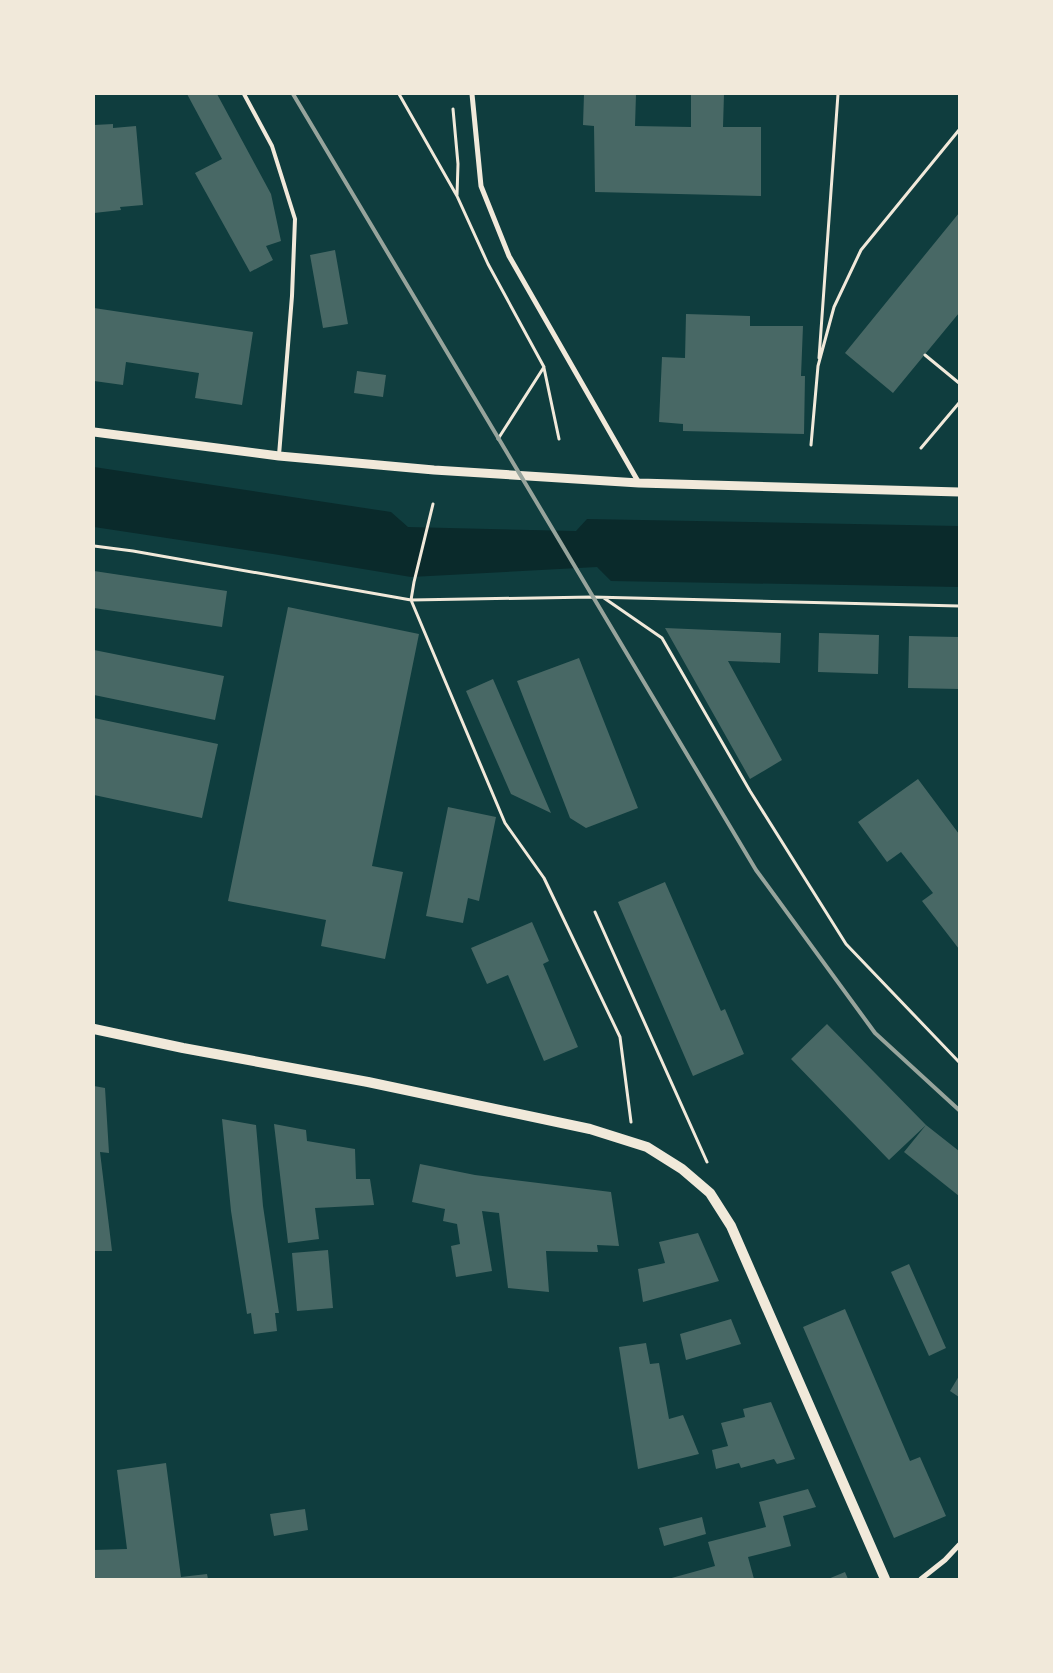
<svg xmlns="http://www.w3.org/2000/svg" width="1053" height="1673" viewBox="0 0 1053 1673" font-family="'Varela Round',sans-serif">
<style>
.water{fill:#0a2a2b}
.building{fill:#486865}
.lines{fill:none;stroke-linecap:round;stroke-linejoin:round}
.path{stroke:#f1e9da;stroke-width:3}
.service{stroke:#f1e9da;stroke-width:4}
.minor{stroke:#f1e9da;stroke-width:5}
.tertiary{stroke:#f1e9da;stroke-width:9}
.secondary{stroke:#f1e9da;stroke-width:10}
.rail{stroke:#97a49c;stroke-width:4}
</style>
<rect width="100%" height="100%" fill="#0f3d3e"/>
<path class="water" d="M94,467L391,512L408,527L576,531L587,519L959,526V587L611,581L597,567L411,577L273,554L94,527Z"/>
<path class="building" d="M187,94H217L271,194L281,241L266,246L273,260L250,272L195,173L222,159Z
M584,94H636L635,126L691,127V94H724L723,127H761V196L595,192L594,126L583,125Z
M113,124V128L136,126L143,205L120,207L121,210L94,213V125Z
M959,213V313L893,393L845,353Z
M335,250L348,324L323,328L310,255Z
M94,308L253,332L242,405L195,398L199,373L126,362L123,385L94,381Z
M686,314L750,316V326H803L801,376H805L804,434L683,431V424L659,422L662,357L685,358Z
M357,371L386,375L383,397L354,393Z
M94,571L227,591L222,627L94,608Z
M288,607L419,634L372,866L403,872L385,959L321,946L326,920L228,901Z
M665,628L781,633L780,663L728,661L782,760L750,779Z
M819,633L879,635L878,674L818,672Z
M909,636L959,637V689L908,688Z
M94,650L224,676L215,720L94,695Z
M579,658L638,808L586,828L570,818L517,681Z
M493,679L551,813L511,794L466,691Z
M94,718L218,744L202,818L94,795Z
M918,779L959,834V949L922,901L933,893L901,852L887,862L858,822Z
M448,807L496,817L479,901L468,898L463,923L426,916Z
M665,882L721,1011L725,1009L744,1054L693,1076L618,902Z
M532,922L549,961L543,964L578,1047L544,1061L508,975L487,984L471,948Z
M827,1024L926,1125L889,1160L791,1059Z
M94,1086L105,1088L109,1153L100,1152L112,1251H94Z
M222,1119L256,1125L263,1206L279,1313H275L277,1331L254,1334L251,1313L247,1314L231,1211Z
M274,1124L306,1130L307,1141L355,1149L356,1179H370L374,1205L315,1208L319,1239L288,1243Z
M926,1125L959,1151V1196L904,1152Z
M420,1164L475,1175L611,1192L619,1246L597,1245L598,1252L546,1251L549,1292L508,1288L499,1213L482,1211L492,1271L456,1277L451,1246L460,1244L457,1224L443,1221L445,1209L412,1202Z
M698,1233L719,1281L643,1302L638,1269L665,1263L659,1242Z
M328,1250L333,1308L297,1311L292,1253Z
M909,1264L946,1348L929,1356L891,1272Z
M845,1309L910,1461L920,1457L946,1516L894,1538L803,1327Z
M731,1319L741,1344L686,1360L680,1334Z
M646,1343L650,1364L659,1363L669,1419L683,1415L699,1454L638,1469L619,1347Z
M959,1376V1397L950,1391Z
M771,1402L795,1459L777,1464L774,1459L741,1468L739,1463L716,1469L712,1450L728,1446L721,1423L745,1417L743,1409Z
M166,1463L181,1577L207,1574L208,1579L94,1578V1550L127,1549L117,1470Z
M808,1489L816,1507L783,1516L791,1546L748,1557L754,1579H668L715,1566L708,1542L766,1527L759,1502Z
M305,1509L308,1530L274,1536L270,1514Z
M702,1517L706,1534L664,1546L659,1528Z
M845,1572L848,1579H828Z"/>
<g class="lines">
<path class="path" d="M399,94L457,196L488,264L544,367L498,439
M453,109L458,164L457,195
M925,355L959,383
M819,358L838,94
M544,368L559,439
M811,445L818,366L834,307L861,250L959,130
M921,448L959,403
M433,504L414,582L411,600L505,823L544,878L620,1037L631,1122
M94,546L133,551L411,600L592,597L959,606
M604,598L662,638L750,791L846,944L959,1062
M595,912L707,1162"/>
<path class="service" d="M244,94L272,146L295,219L292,296L279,455"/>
<path class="minor" d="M472,94L481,186L509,256L639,483
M921,1579L945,1560L959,1545"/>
<path class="tertiary" d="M94,432L279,456L434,470L639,483L959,492"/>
<path class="secondary" d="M94,1029L183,1048L368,1082L590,1129L647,1147L682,1169L710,1193L731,1226L885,1579"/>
<path class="rail" d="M293,94L756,870L875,1033L959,1110"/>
</g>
<rect width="1053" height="1673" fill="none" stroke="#f1e9da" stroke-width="190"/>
</svg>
